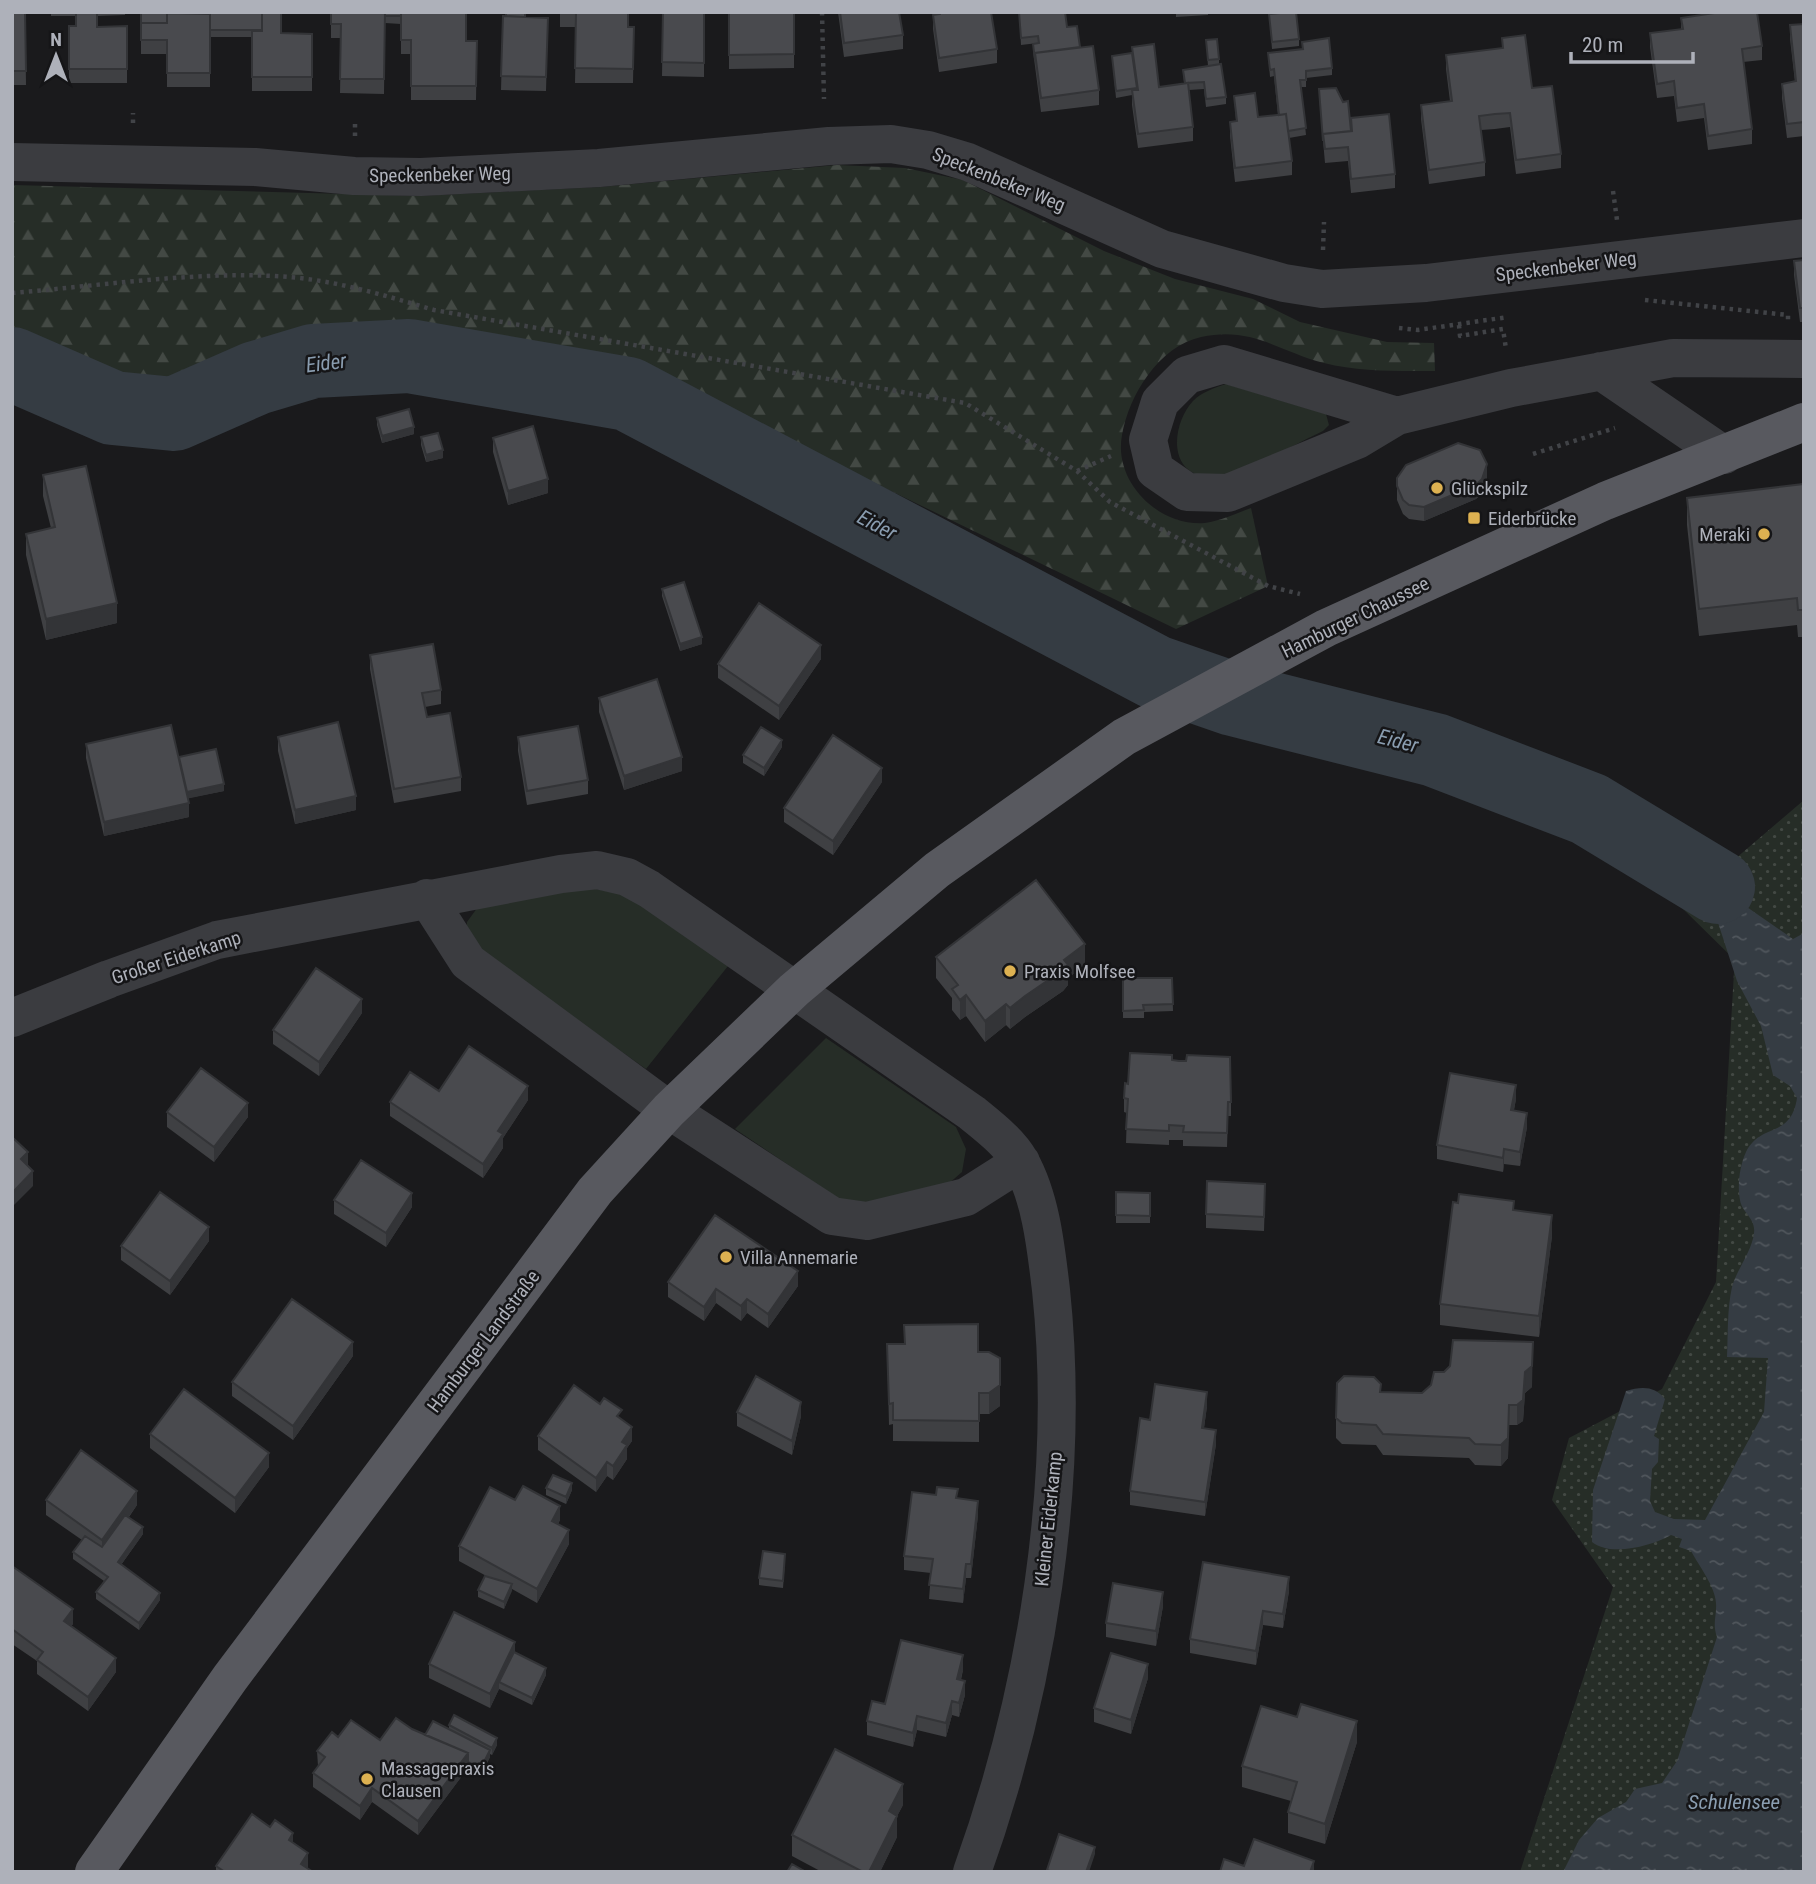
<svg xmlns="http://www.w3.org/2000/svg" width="1816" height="1884" viewBox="0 0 1816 1884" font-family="'Roboto Condensed',sans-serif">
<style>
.grass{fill:#262d27}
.forest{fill:url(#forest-firs)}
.park{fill:url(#park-dots)}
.water{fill:url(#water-ripples)}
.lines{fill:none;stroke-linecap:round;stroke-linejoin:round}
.river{stroke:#353c43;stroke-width:74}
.path{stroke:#414347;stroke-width:4.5;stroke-dasharray:3.5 5;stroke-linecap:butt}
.minor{stroke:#3b3c40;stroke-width:38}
.major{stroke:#58595f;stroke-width:38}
.wall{fill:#3f4043}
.shaded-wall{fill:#333437}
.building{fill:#494a4e;stroke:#333437;stroke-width:2}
.poi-dot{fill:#ddb151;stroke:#151517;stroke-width:2.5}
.labels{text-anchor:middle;stroke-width:5;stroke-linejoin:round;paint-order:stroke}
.street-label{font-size:19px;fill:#aeb1ba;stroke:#151517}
.poi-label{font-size:19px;fill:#aeb1ba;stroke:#151517;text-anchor:start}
.water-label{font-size:21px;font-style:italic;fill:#8a9db0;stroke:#151517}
</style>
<defs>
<pattern id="forest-firs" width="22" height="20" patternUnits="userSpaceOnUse" patternTransform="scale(1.75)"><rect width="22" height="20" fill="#262d27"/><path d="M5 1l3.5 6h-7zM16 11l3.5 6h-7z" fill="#434944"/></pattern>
<pattern id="park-dots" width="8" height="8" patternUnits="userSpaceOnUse" patternTransform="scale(1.75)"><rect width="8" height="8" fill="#262d27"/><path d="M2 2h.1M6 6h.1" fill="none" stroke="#434944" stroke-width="1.8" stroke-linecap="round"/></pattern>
<pattern id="water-ripples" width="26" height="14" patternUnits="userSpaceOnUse" patternTransform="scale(1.75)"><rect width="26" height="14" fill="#353c43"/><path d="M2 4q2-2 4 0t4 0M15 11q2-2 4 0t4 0" fill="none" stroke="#50565c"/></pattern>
</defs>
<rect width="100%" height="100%" fill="#1a1a1c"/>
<path class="grass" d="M1226,384L1326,414L1329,425L1323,431C1295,444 1232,481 1203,476C1166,469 1174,421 1193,401C1202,392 1214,388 1226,384Z
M576,885L631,896L728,966L646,1069L466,941L467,922L480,904Z
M826,1038L956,1127L966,1149L962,1172L947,1185L866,1205L842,1201L735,1129Z"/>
<path class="forest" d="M837,165L905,168L963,180L1104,251L1175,279L1253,299L1300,322L1387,342L1434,343L1435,371C1398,371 1359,372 1324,363C1278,351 1252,326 1201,337C1159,346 1129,395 1122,435C1113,482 1159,527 1205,523C1220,521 1237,513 1251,508L1268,586L1176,629L639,369L330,329L176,390L119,379L12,334V185L419,196L601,187Z"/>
<path class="park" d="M1804,800V1872H1520L1613,1587L1552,1500L1569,1438L1662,1389L1716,1282L1734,972L1741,966L1680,906Z"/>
<path class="water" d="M1718,887L1793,939L1804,933V1872H1563L1579,1840L1598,1818L1626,1802L1635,1789L1662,1783L1677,1761L1717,1637C1712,1623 1717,1616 1716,1603C1715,1586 1699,1566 1691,1551L1679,1547L1682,1539L1671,1535C1652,1546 1610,1557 1592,1542L1593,1490L1626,1391C1642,1386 1655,1386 1665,1399L1654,1436L1659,1439L1658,1462L1652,1469L1650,1501L1655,1512L1674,1519L1705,1520L1764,1412L1768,1358L1727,1357C1728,1335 1727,1309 1732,1287C1737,1269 1752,1251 1754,1233C1756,1218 1742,1213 1740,1200C1737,1185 1740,1165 1746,1152C1761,1122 1791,1139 1797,1098L1790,1086L1773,1075L1761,1026L1737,981L1710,898Z"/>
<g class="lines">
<path class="river" d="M12,364L113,408L174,414L256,378L313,361L409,356L628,394L1155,672L1233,699L1435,750L1589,809L1718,887"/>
<path class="path" d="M822,12L824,99
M133,123V113
M355,136V119
M1613,191L1617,220
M1323,250L1324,222
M12,293C100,286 201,270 289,277C338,281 387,296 434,310L965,403L1077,471L1110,502L1268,586L1300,594
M1645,300L1788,315V320
M1459,325L1460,336L1503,329L1506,349
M1399,328L1418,330L1508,317
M1533,454L1615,428
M1077,471L1111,456"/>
<path class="minor" d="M12,162L255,167L354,176L421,177L599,168L829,146L891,144L928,150L968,162L1162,249L1284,283L1322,289L1426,283L1804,238
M1224,364L1397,416L1357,440L1228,493L1187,492L1155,470L1148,440L1160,402L1187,375Z
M1601,371L1724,455
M1397,416L1511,388L1673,358L1804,359
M427,898L468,962L669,1110L832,1216L867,1221L966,1197L1021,1162
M12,1018L109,979L217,940L561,874L597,870L627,877L649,889L972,1113C989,1127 1009,1142 1020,1161C1041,1198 1046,1248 1051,1290C1071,1480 1037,1692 972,1872"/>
<path class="major" d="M94,1872L230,1678L595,1191L669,1110L794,990L937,870L1124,737L1326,628L1605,501L1804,422"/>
</g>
<path class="wall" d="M12,12H25L26,85H12Z
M51,12H125V15L97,16V27L127,26V83H69V26H76V16H51Z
M141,12L167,13L281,33L312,34V91H252V37H210V87H167V54H141Z
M331,12H385L384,94L340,93L341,38H331Z
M385,12H466V41H477L476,100H411V54H401V24L385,23Z
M560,12H628V27H634L633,83H575L576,27H560Z
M663,12H704V77L662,76Z
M794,12V68L729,69V13Z
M838,12H899L903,35V49L844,57Z
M938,12H991L997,49V63L939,72L933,29V15L938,14Z
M1019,12H1065L1067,27L1080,47L1099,90V105L1041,112L1033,51V44L1038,43L1021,45Z
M1176,12H1208V15L1176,17Z
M1269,14L1299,39V46L1272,49Z
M503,16L548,18L546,91L501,90Z
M1681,18L1762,46V60L1743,62L1752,129V144L1708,150L1704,118L1677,122L1674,96L1657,98L1650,47V33L1681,29Z
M1804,24V136L1787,138L1782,98V84L1795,82L1790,39V25Z
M1502,38L1532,88L1561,154V168L1516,174L1510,127L1495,129L1481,130L1485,162V176L1429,184L1421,119V105L1450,101L1446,69V55L1502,48Z
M1206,40L1219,59V65L1226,97V104L1206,107L1204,89L1189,90L1193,127V141L1138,148L1132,105V95L1116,98L1112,56L1132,53V47L1159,87L1184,83L1183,70L1208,66Z
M1302,42L1332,68V75L1306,78V87H1301L1306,135L1289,138L1292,161V175L1235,182L1230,136V122L1236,121L1234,96L1258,117L1278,115L1274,76L1270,77L1268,53L1302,49Z
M1319,96L1395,174V188L1351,193L1348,161L1325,163Z
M1804,260V322H1800L1794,275V261Z
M377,418L414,434L382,443L377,425Z
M421,437L443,458L426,462L421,445Z
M493,438L548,493L508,505L493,452Z
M43,475L117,623L46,640L26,555V534L51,528L43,496Z
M1487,478L1482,493L1476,499L1424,521L1409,519L1403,514L1397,500V486Z
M1804,484V637H1798L1797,625L1699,636L1687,525V498Z
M662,589L702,644L680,651L662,596Z
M370,655L441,690V704L425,707L427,717L461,777V791L394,803L370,669Z
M821,659L779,720L718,678V664Z
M599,698L682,771L624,790L599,712Z
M278,737L356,810L295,824L278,751Z
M518,737L588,780V794L527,805L518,751Z
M86,744L179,757L224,791L188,798L189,817L104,836L86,758Z
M782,747L764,776L743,763V755Z
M882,782L833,855L784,822V808Z
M936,957L1085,965L1068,978V985L1063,991L1025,1017L1010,1029L1006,1025L985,1042L966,1016L960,1020L952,1010V998L936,978Z
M1123,978H1172L1173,1011L1144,1012V1018H1123Z
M362,1013L319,1076L273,1044V1030Z
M1172,1060L1231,1102V1116H1228L1227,1147L1183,1146V1140H1169V1145L1126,1143L1127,1113L1124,1112V1098L1128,1084Z
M439,1091L528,1100L503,1138V1148L483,1178L390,1116V1102Z
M1516,1099L1514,1110L1527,1127L1520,1166L1504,1164L1503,1172L1437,1159V1145Z
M167,1112L248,1117L214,1162L167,1127Z
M1116,1192L1150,1193V1223H1116Z
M1265,1198L1264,1231L1206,1228V1214Z
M334,1200L412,1207L386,1247L334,1214Z
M1458,1203L1514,1210L1552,1236L1539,1337L1440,1325V1304Z
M209,1241L170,1295L121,1260V1246Z
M668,1282L798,1286L768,1328L747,1313L741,1321L716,1303L704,1321L668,1297Z
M887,1344L978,1352L1000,1406L989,1414H979V1442L893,1441V1424L889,1425Z
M353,1356L293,1440L232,1396V1382Z
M1532,1387L1525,1393L1523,1421L1517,1425H1509L1508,1458L1501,1466L1475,1465L1469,1458L1383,1455L1376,1445L1342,1444L1336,1438V1418L1381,1392L1422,1393Z
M1207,1406L1204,1428L1216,1444L1205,1516L1130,1505V1491L1150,1420Z
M737,1412L801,1416L792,1455L737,1426Z
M622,1419L632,1441L627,1448V1459L613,1480L607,1476L596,1492L538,1450V1436Z
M150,1434L269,1467L235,1513L150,1448Z
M546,1488L572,1490L566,1504L546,1495Z
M958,1499L978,1515L971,1578H966L963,1603L929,1599L931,1573L904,1570V1556Z
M46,1500L137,1505L129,1517L143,1534L121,1565L160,1600L139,1630L96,1599V1592L104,1581L73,1559V1552L82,1540L46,1515Z
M515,1500L560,1520L558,1524L569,1544L537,1603L512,1589L504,1609L478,1597V1590L490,1578L459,1561V1546Z
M785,1561L783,1588L759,1585V1578Z
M12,1566L73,1624L71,1626L116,1672L88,1711L37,1674V1661L12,1644Z
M1289,1591L1283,1628L1263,1625L1256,1665L1190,1653V1639Z
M1163,1606L1156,1646L1106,1637V1623Z
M515,1653L546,1675L532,1705L499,1689L490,1708L429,1678V1664Z
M963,1670L961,1680L965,1695L959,1717L952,1715L946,1737L917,1730L913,1747L867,1735V1721L885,1704Z
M1148,1678L1131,1734L1094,1722V1708Z
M1297,1717L1357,1742L1325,1844L1288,1833V1812L1291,1801L1242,1787V1766Z
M449,1725L497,1745L492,1755L490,1754V1757L481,1775L467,1769L418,1835L372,1802L360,1820L313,1787V1773L318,1766L317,1751L338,1737L380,1740L412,1729L425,1735L449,1729Z
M903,1805L897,1816V1837L880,1872H822L792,1856V1835Z
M293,1843L308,1868L313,1872H216V1866Z"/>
<path class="shaded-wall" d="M414,427V434L382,443V436Z
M443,450V458L426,462V455Z
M1487,464V478L1482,493L1476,499L1424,521V507Z
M548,479V493L508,505V491Z
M117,603V623L46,640V619Z
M702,637V644L680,651V644Z
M821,645V659L779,720V706Z
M782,740V747L764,776V768Z
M682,757V771L624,790V776Z
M882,768V782L833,855V841Z
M224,784V791L186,799V792Z
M356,796V810L295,824V810Z
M189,803V817L104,836V822Z
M1085,944V965L1068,978V985L1063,991L1025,1017L1010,1029V1008L1064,960Z
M966,995V1016L960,1020V1000Z
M362,999V1013L319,1076V1062Z
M1006,1004V1025L985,1042V1021Z
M1516,1085V1099L1511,1124V1110Z
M528,1086V1100L503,1138V1148L483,1178V1164L498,1131Z
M248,1103V1117L214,1162V1147Z
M1527,1113V1127L1520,1166V1152Z
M1504,1149V1164L1503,1172V1158Z
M28,1152V1166L21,1159Z
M33,1171V1186L13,1206V1192Z
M412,1193V1207L386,1247V1233Z
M1552,1215V1236L1539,1337V1316Z
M209,1227V1241L170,1295V1281Z
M798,1271V1286L768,1328V1314Z
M716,1289V1303L704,1321V1307Z
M747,1299V1313L741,1321V1306Z
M353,1342V1356L293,1440V1426Z
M1533,1342L1532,1387L1525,1393L1523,1421L1517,1425V1405Z
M1000,1385V1406L989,1414V1393Z
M1207,1392V1406L1202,1442V1428Z
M801,1402V1416L792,1455V1441Z
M1509,1405L1508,1458L1501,1466V1445Z
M632,1427V1441L627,1448V1459L613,1480V1466L622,1442Z
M1216,1430V1444L1205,1516V1502Z
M269,1453V1467L235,1513V1498Z
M607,1462V1476L596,1492V1478Z
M572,1483V1490L566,1504V1497Z
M137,1491V1505L102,1554V1540Z
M978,1501V1515L971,1578V1564Z
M560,1506V1520L552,1535V1521Z
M143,1527V1534L118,1569V1562Z
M569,1530V1544L537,1603V1589Z
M966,1564V1578L963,1603V1589Z
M1289,1577V1591L1283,1628V1614Z
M512,1584V1591L504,1609V1602Z
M1163,1592V1606L1156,1646V1631Z
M160,1593V1600L139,1630V1623Z
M73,1609V1624L64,1635V1621Z
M1263,1611V1625L1256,1665V1651Z
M515,1642V1656L499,1682V1689L490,1708V1694Z
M963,1655V1670L957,1693V1679Z
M116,1658V1672L88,1711V1697Z
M1148,1664V1678L1131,1734V1720Z
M546,1668V1675L532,1705V1698Z
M965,1681V1695L959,1717V1703Z
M952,1701V1715L946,1737V1723Z
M917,1716V1730L913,1747V1733Z
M1357,1721V1742L1325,1844V1824Z
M497,1738V1745L492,1755V1748Z
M490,1750V1757L481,1775V1768Z
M468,1753V1768L418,1835V1821Z
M903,1784V1805L889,1832V1811Z
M372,1788V1802L360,1820V1806Z
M897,1816V1837L880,1872H869Z
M293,1833V1847L289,1840Z
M1095,1847V1854L1089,1872H1086Z
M308,1853V1868L305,1872L301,1864Z
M1314,1861V1872H1310Z"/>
<path class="building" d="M12,12H25L26,71H12Z
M76,12H97V27L127,26V69H69V26H76Z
M141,12H167V23H141Z
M210,12H262V30H210Z
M262,12H281V33L312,34V77H252V31H262Z
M331,12H385L384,79H340L341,24H331Z
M385,12H401V16H385Z
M401,12H466V41H477L476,86H411V40H401Z
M506,12H525V17L506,16Z
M560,12H628V27H634L633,69L575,68L576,13Z
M663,12H704V63L662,62Z
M736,12H794V54L729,55V13Z
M840,12H899L903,35L844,43Z
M940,12H991L997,49L939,58L933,15L940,14Z
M1019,12H1065L1067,27L1077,26L1080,47L1035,53V60L1033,44L1039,43L1038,36L1021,38Z
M1290,12H1296L1299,39L1272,42L1269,14Z
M1721,12H1757L1762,46L1742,49L1752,129L1708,136L1704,104L1677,108L1674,81L1657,84L1650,33L1683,29L1681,18Z
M167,13L210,14V73H167V40H141V23H167Z
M503,16L548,18L546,77L501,76Z
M1804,24V122L1787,124L1782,84L1796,81L1790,25Z
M1525,35L1532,88L1552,86L1561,154L1516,160L1510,113L1495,114L1479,116L1485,162L1429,170L1421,105L1452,101L1446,55L1503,48L1502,38Z
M1329,38L1332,68L1306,71V80H1300L1306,128L1288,131L1286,114L1279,115L1274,69L1270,70L1268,53L1303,49L1302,42Z
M1217,39L1219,59L1208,60L1206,40Z
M1154,44L1159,87L1188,83L1193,127L1138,134L1132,90H1138L1132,47Z
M1093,46L1099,90L1041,98L1035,53Z
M1132,53L1137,88L1116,91L1112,56Z
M1221,64L1226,97L1206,99L1204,82L1185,83L1183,70Z
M1336,88L1343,102L1348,101L1351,131L1323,134V141L1319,89Z
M1255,93L1258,117L1286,114L1292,161L1235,168L1230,122L1237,121L1234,96Z
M1389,114L1395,174L1351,179L1348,147L1325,149L1323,134L1352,131L1351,118Z
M1804,260V308H1800L1794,261Z
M409,409L414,427L382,436L377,418Z
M533,426L548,479L508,491L493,438Z
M438,433L443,450L426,455L421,437Z
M1458,443L1480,450L1487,464L1482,479L1476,485L1424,507L1409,505L1403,500L1397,486V478L1406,465Z
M86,466L117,603L46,619L26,534L55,527L43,475Z
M1804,484V610H1798L1797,598L1699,609L1687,498Z
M684,582L702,637L680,644L662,589Z
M759,603L821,645L779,706L718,664Z
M433,644L441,690L422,693L427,717L450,713L461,777L394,789L370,655Z
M657,679L682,757L624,776L599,698Z
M338,722L356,796L295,810L278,737Z
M171,725L189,803L104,822L86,744Z
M578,726L588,780L527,791L518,737Z
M761,727L782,740L764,768L743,755Z
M833,735L882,768L833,841L784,808Z
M216,749L224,784L187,792L179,757Z
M1036,880L1085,944L1064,960L1068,965L1063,970L1025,996L1010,1008L1006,1004L985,1021L966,995L960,1000L952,989L958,985L936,957Z
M316,968L362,999L319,1062L273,1030Z
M1123,978H1172L1173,1004L1143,1005L1144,1010L1123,1011Z
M469,1046L528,1086L498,1131L503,1134L483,1164L390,1102L410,1072L439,1091Z
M1130,1053L1172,1055V1060L1179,1061H1186L1187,1055L1230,1057L1231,1102H1228L1227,1133L1183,1132L1184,1126L1169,1125V1131L1126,1129L1128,1099L1124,1098L1125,1083L1128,1084Z
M201,1068L248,1103L214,1147L167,1112Z
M1450,1073L1516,1085L1511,1110L1527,1113L1520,1152L1504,1149L1503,1158L1437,1145Z
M12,1137L28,1152L21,1159L33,1171L13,1192Z
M361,1160L412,1193L386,1233L334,1200Z
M1207,1181L1265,1184L1264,1217L1206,1214Z
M160,1192L209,1227L170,1281L121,1246Z
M1116,1192L1150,1193V1216L1116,1215Z
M1459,1194L1514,1201L1513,1210L1552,1215L1539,1316L1440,1304L1453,1202L1458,1203Z
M715,1215L798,1271L768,1314L747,1299L741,1306L716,1289L704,1307L668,1282Z
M292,1299L353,1342L293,1426L232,1382Z
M978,1324V1352H989L1000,1358V1385L989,1393H979V1421L893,1420V1403L889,1404L887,1344H905L904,1325Z
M1453,1340L1533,1342L1532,1366L1525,1372L1523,1400L1517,1405H1509L1508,1438L1501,1445L1475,1444L1469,1438L1383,1434L1376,1425L1342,1423L1336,1418L1337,1383L1344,1376L1374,1377L1381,1384L1380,1392L1422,1393L1431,1385L1434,1372H1444L1450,1366Z
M756,1376L801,1402L792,1441L737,1412Z
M1155,1384L1207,1392L1202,1428L1216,1430L1205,1502L1130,1491L1140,1418L1150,1420Z
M574,1385L600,1404L604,1398L622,1410L617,1416L632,1427L622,1442L627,1445L613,1466L607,1462L596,1478L538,1436Z
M184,1389L269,1453L235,1498L150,1434Z
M81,1450L137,1491L102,1540L46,1500Z
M553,1475L572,1483L566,1497L546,1488Z
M523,1486L560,1506L552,1521L569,1530L537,1589L459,1546L490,1487L515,1500Z
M937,1487L958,1489L956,1498L978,1501L971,1564H966L963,1589L929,1585L933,1559L904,1556L912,1492L936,1495Z
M125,1515L143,1527L118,1562L160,1593L139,1623L96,1592L108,1577L73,1552L85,1536L102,1547Z
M763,1551L785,1554L783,1581L759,1578Z
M1203,1562L1289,1577L1283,1614L1263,1611L1256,1651L1190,1639Z
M12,1566L73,1609L64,1621L116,1658L88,1697L37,1660L43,1652L12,1629Z
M485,1576L512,1584L504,1602L478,1590Z
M1113,1583L1163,1592L1156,1631L1106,1623Z
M454,1612L515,1642L490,1694L429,1664Z
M901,1640L963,1655L957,1679L965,1681L959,1703L952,1701L946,1723L917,1716L913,1733L867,1721L872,1701L885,1704Z
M514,1652L546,1668L532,1698L499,1682Z
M1111,1653L1148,1664L1131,1720L1094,1708Z
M1301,1704L1357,1721L1325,1824L1288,1812L1297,1782L1242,1766L1261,1706L1297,1717Z
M454,1715L497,1738L492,1748L449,1725Z
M396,1718L412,1729L468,1753L418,1821L372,1788L360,1806L313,1773L325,1757L317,1751L332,1732L338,1737L351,1720L380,1740Z
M433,1721L490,1750L481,1768L468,1762V1753L425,1735Z
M835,1749L903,1784L889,1811L897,1816L869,1872H863L792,1835Z
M252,1814L270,1827L275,1820L293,1833L289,1840L308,1853L301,1864L313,1872H225L216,1866Z
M1059,1834L1095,1847L1086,1872H1052L1047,1870Z
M1254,1839L1314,1861L1310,1872H1220L1224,1859L1244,1866Z
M792,1864L806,1872H787Z"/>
<g class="poi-dot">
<circle cx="1437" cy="488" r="7"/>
<rect x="1467" y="511" width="14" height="14" rx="3.5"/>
<circle cx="1764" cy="534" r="7"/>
<circle cx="1010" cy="971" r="7"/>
<circle cx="726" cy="1257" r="7"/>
<circle cx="367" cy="1779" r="7"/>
</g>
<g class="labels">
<g class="street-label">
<text transform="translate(440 174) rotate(-1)" y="7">Speckenbeker Weg</text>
<text transform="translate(999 179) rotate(22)" y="7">Speckenbeker Weg</text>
<text transform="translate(1566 266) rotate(-7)" y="7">Speckenbeker Weg</text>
<text transform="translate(1355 617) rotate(-26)" y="7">Hamburger Chaussee</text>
<text transform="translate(176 957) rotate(-18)" y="7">Großer Eiderkamp</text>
<text transform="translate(483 1341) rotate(-53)" y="7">Hamburger Landstraße</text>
<text transform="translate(1048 1519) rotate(-84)" y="7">Kleiner Eiderkamp</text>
</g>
<g class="poi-label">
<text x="1451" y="495">Glückspilz</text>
<text x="1488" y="525">Eiderbrücke</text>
<text x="1750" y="541" text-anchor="end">Meraki</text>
<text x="1024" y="978">Praxis Molfsee</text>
<text x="740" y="1264">Villa Annemarie</text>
<text x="381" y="1775">Massagepraxis<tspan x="381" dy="22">Clausen</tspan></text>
</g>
<g class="water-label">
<text transform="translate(326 363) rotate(-7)" y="7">Eider</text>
<text transform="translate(877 525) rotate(28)" y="7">Eider</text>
<text transform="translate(1398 741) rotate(14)" y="7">Eider</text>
<text x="1734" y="1809">Schulensee</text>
</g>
</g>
<rect width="1816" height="1884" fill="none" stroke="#aeb1ba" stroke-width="28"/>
<g transform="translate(56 56)" stroke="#151517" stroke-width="5" paint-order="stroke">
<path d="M0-5L12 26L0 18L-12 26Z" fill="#aeb1ba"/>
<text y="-10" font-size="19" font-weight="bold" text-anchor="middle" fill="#aeb1ba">N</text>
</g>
<path d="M1571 52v10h122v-10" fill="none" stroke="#aeb1ba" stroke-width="3.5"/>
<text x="1582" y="52" font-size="21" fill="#aeb1ba" stroke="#151517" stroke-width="5" paint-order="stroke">20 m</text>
</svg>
